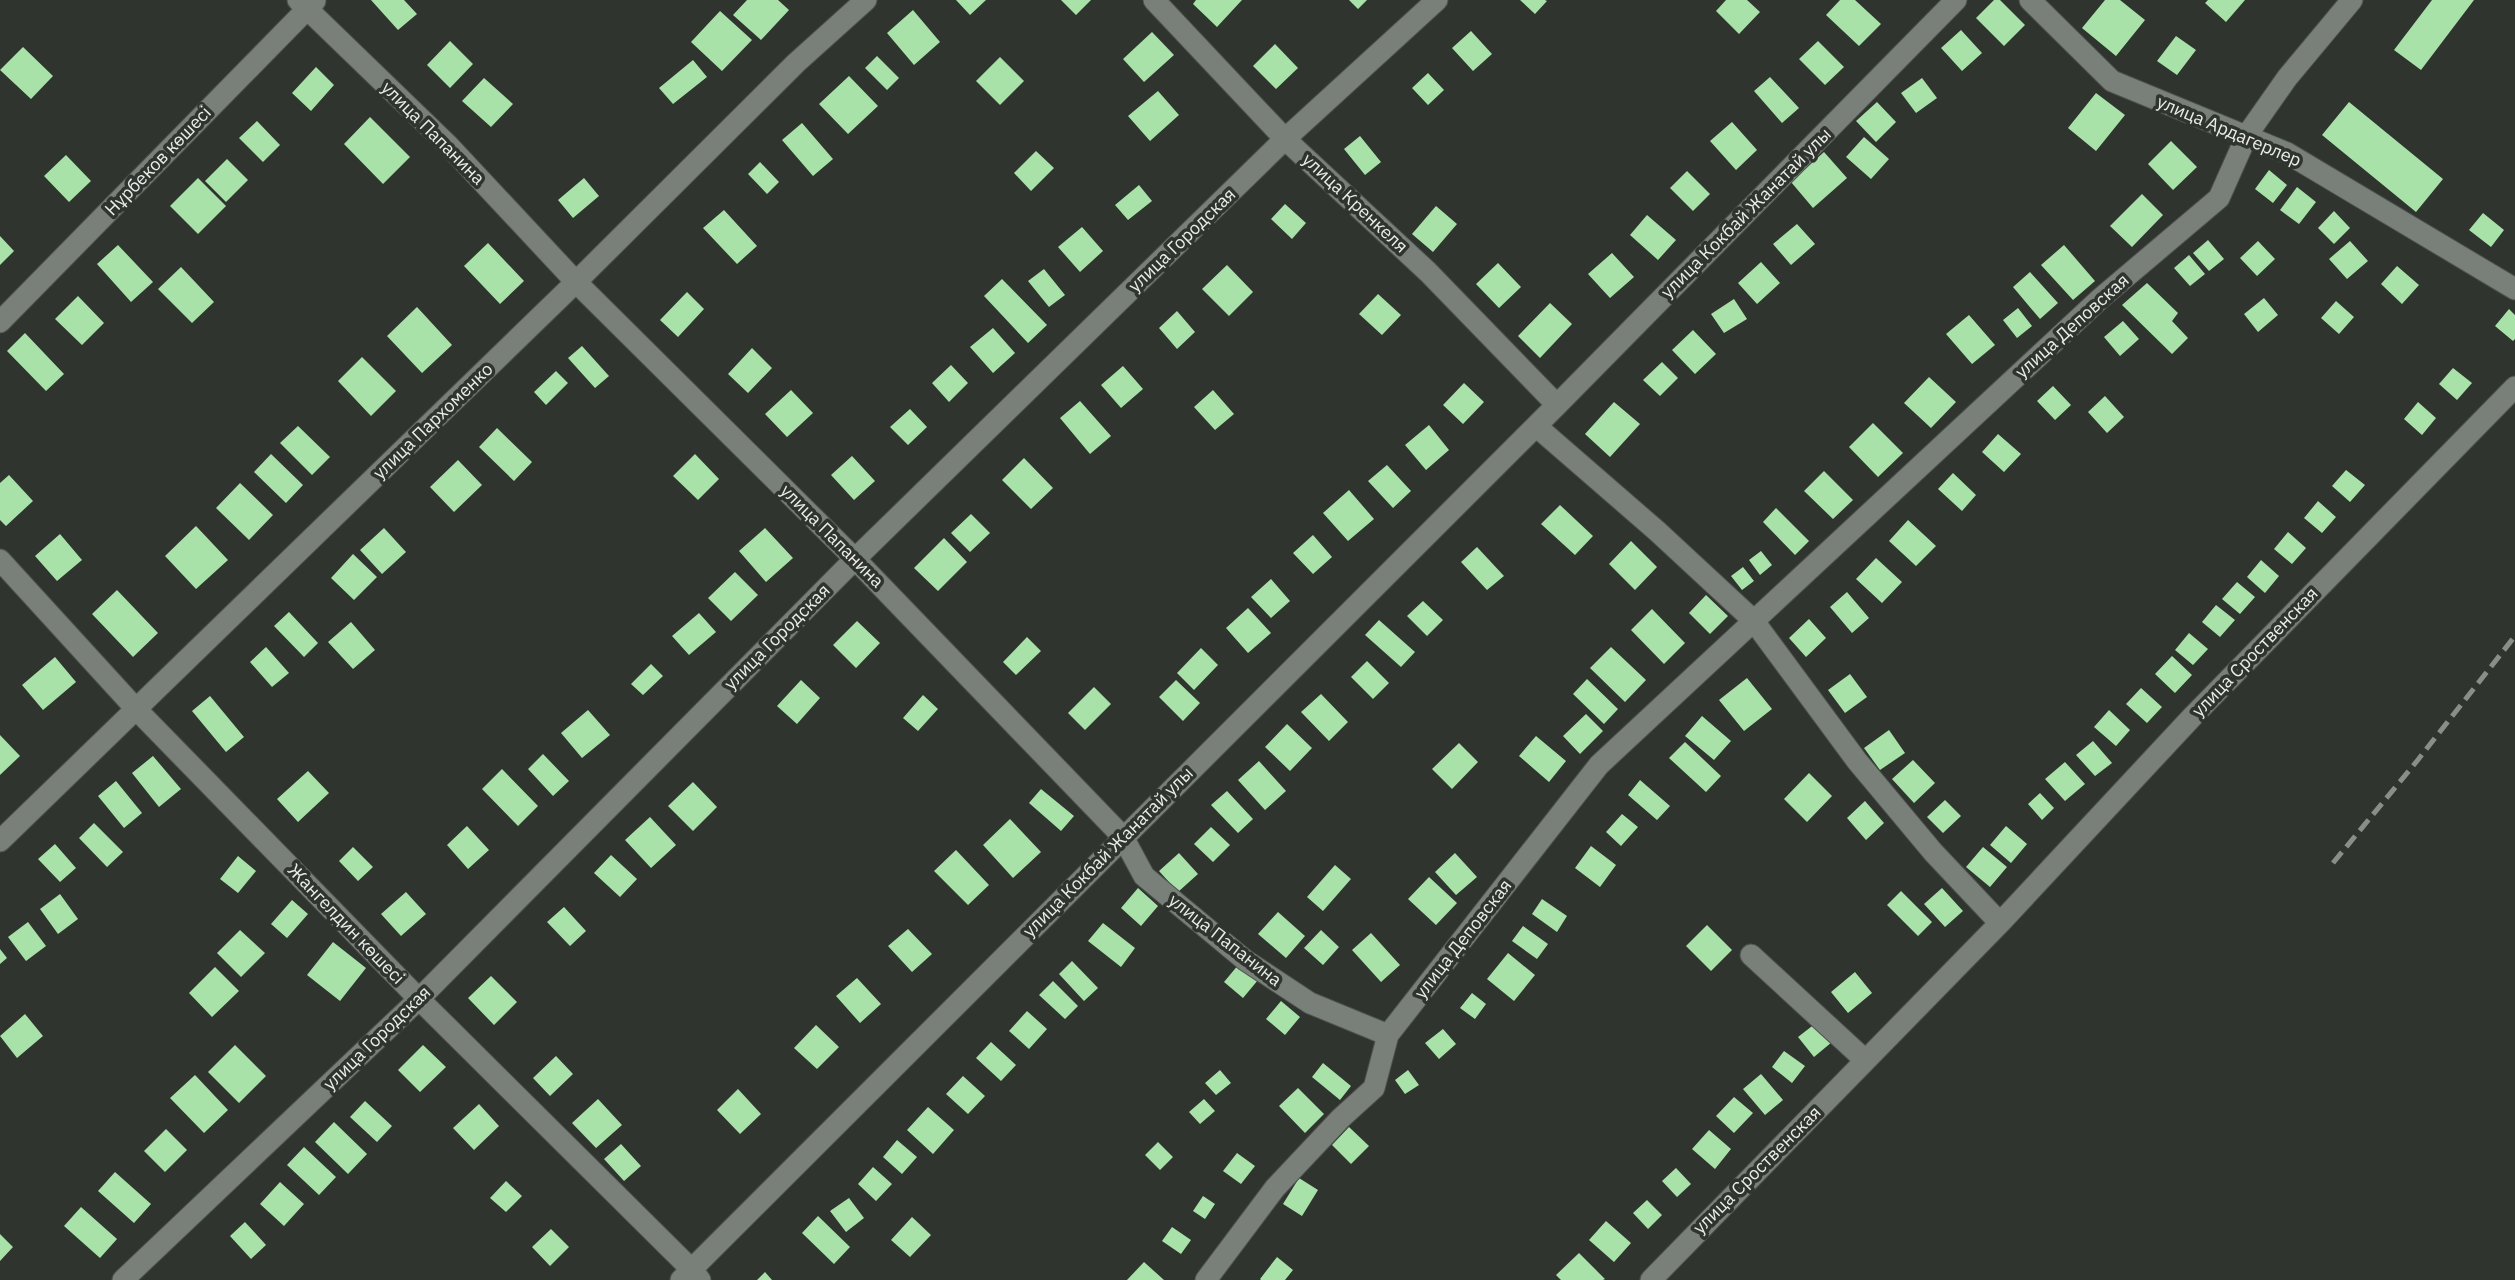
<svg xmlns="http://www.w3.org/2000/svg" width="2515" height="1280" viewBox="0 0 2515 1280" font-family="'IBM Plex Sans',sans-serif">
<style>
.building{fill:#a9e2a9}
.lines{fill:none;stroke-linecap:round;stroke-linejoin:round}
.minor-casing{stroke:#4e524e;stroke-width:23}
.minor{stroke:#797f79;stroke-width:21}
.rail{stroke:#8a8e8a;stroke-width:5;stroke-dasharray:14 7;stroke-linecap:butt}
.labels{text-anchor:middle;stroke-width:7;stroke-linejoin:round;paint-order:stroke}
.street-label{font-size:18px;fill:#eaedea;stroke:#2f342f}
</style>
<rect width="100%" height="100%" fill="#2f342f"/>
<path class="building" d="M371,0H404L417,14L398,30Z
M747,0H778L789,10L761,40L733,15Z
M956,0H986L970,15Z
M1061,0H1091L1076,15Z
M1196,0H1242L1217,27L1193,4Z
M1349,0H1367L1358,9Z
M1520,0H1545L1547,1L1535,14Z
M1726,0H1747L1760,12L1739,34L1716,11Z
M1840,0H1855L1881,24L1859,46L1826,15Z
M1994,0H2000L2025,25L2004,46L1976,18Z
M2105,0H2120L2145,20L2116,56L2082,28Z
M2208,0H2245L2226,22L2205,3Z
M2432,0H2474L2421,70L2394,50Z
M913,10L940,42L914,65L887,33Z
M720,11L752,40L722,71L691,42Z
M1961,30L1982,53L1962,71L1941,48Z
M1471,31L1492,54L1473,71L1452,48Z
M1152,32L1174,55L1144,82L1123,59Z
M2176,36L2196,50L2177,75L2157,61Z
M450,41L473,64L450,88L427,65Z
M1818,41L1844,67L1825,85L1799,59Z
M1275,44L1298,68L1276,89L1253,66Z
M23,47L53,76L31,99L0,70Z
M877,56L899,78L887,90L865,68Z
M1000,57L1024,81L1000,105L976,81Z
M693,60L707,77L673,104L659,88Z
M316,67L334,85L311,111L292,93Z
M1428,73L1444,90L1428,105L1412,88Z
M849,76L878,106L848,134L819,104Z
M1770,77L1799,108L1782,123L1754,91Z
M484,78L513,104L491,127L462,101Z
M1922,78L1937,98L1916,113L1901,93Z
M1158,91L1179,115L1150,141L1128,116Z
M2096,93L2125,115L2096,151L2068,128Z
M1877,102L1896,122L1876,142L1856,121Z
M2349,102L2443,179L2416,212L2322,135Z
M370,117L410,157L383,184L344,144Z
M257,121L280,145L263,162L239,138Z
M1732,122L1757,150L1736,170L1710,141Z
M802,123L833,159L813,176L782,140Z
M1360,136L1381,162L1365,175L1344,149Z
M1864,137L1889,159L1871,179L1846,157Z
M2171,141L2197,167L2173,190L2148,164Z
M1036,151L1054,168L1031,191L1014,173Z
M1824,152L1847,178L1813,208L1791,182Z
M66,155L91,181L69,202L44,176Z
M227,159L248,180L226,202L205,181Z
M760,162L779,182L767,194L748,174Z
M2269,170L2287,185L2273,203L2255,189Z
M1687,171L1710,194L1693,211L1670,188Z
M198,178L226,206L198,234L170,206Z
M584,178L599,196L573,218L558,200Z
M1139,185L1152,201L1128,220L1115,205Z
M2297,187L2316,202L2299,224L2280,210Z
M2142,194L2163,215L2132,247L2110,226Z
M1285,204L1306,223L1292,239L1271,219Z
M1436,206L1457,224L1433,252L1412,234Z
M724,210L757,246L737,264L703,228Z
M2334,211L2350,228L2334,244L2318,228Z
M2483,213L2504,230L2491,247L2469,230Z
M1647,215L1676,240L1658,260L1630,235Z
M1797,224L1815,244L1791,265L1773,244Z
M1082,227L1103,251L1080,272L1058,247Z
M0,236L14,251L0,265Z
M2208,240L2224,259L2209,271L2193,253Z
M2258,241L2275,259L2257,276L2240,258Z
M2350,241L2368,261L2347,279L2329,259Z
M488,243L524,281L500,304L464,266Z
M118,245L153,282L131,302L97,264Z
M2064,245L2095,281L2073,300L2041,265Z
M1612,253L1634,277L1610,298L1588,274Z
M2189,255L2205,274L2190,286L2174,268Z
M1761,262L1780,283L1757,304L1738,283Z
M1498,263L1521,287L1499,308L1476,284Z
M1227,265L1253,292L1229,316L1202,289Z
M2397,266L2419,285L2402,304L2381,284Z
M181,267L214,302L192,323L158,289Z
M1044,269L1065,295L1049,307L1028,281Z
M2030,272L2058,303L2040,319L2013,287Z
M1002,279L1047,325L1028,343L984,296Z
M2147,283L2178,313L2172,321L2188,338L2172,354L2122,305Z
M687,292L704,309L678,337L660,320Z
M1378,294L1401,315L1382,335L1359,314Z
M78,296L104,323L82,345L55,319Z
M2264,298L2278,315L2258,332L2244,314Z
M1734,299L1747,319L1724,333L1711,314Z
M2336,301L2354,317L2339,334L2321,318Z
M1550,303L1572,324L1540,358L1518,336Z
M417,307L452,345L422,373L387,336Z
M2018,308L2032,326L2017,338L2003,320Z
M2509,309L2515,315V339L2513,341L2495,326Z
M1177,311L1195,332L1177,349L1159,328Z
M1969,315L1995,345L1972,364L1946,334Z
M2123,321L2139,339L2120,356L2104,337Z
M993,328L1015,353L993,373L970,347Z
M1693,330L1716,354L1695,374L1672,350Z
M25,333L64,374L46,391L7,351Z
M582,346L609,376L595,388L568,358Z
M752,348L772,368L748,393L728,374Z
M362,357L396,391L371,416L338,381Z
M1662,362L1678,378L1660,396L1643,380Z
M951,365L968,383L949,402L932,383Z
M1123,366L1143,389L1121,408L1101,385Z
M2453,368L2472,383L2457,400L2439,384Z
M556,371L568,383L546,405L534,392Z
M1929,377L1956,402L1931,428L1904,403Z
M1464,383L1484,402L1463,424L1443,405Z
M2053,386L2071,405L2055,420L2037,401Z
M791,390L813,413L787,437L765,414Z
M1213,390L1234,414L1215,430L1194,407Z
M2105,396L2124,417L2107,433L2088,412Z
M1080,401L1111,436L1090,454L1060,418Z
M1614,402L1640,424L1610,457L1585,434Z
M2418,402L2436,418L2422,435L2404,419Z
M910,409L927,427L908,445L890,427Z
M1873,423L1903,453L1878,477L1849,447Z
M1429,425L1449,450L1426,470L1405,445Z
M298,426L330,457L312,475L280,443Z
M497,428L532,462L514,481L479,447Z
M1998,434L2021,454L2004,472L1982,452Z
M271,454L303,485L286,503L254,472Z
M695,454L719,479L698,500L673,476Z
M852,456L875,481L854,500L831,475Z
M1024,458L1053,488L1031,509L1002,480Z
M458,460L482,485L454,512L430,487Z
M1387,465L1411,491L1393,508L1368,481Z
M2346,470L2365,485L2350,502L2332,486Z
M1824,471L1853,500L1833,519L1804,491Z
M1953,473L1976,495L1962,511L1938,489Z
M9,475L33,501L6,526L0,520V483Z
M240,483L273,515L249,540L216,508Z
M1349,490L1374,519L1348,541L1323,513Z
M2318,501L2336,517L2322,533L2304,518Z
M1560,505L1593,536L1575,555L1541,524Z
M1776,508L1809,541L1795,555L1763,522Z
M971,514L990,533L970,552L951,533Z
M1908,520L1936,546L1916,566L1889,541Z
M196,526L228,560L196,589L165,556Z
M384,528L406,552L382,574L360,550Z
M765,528L793,558L766,582L739,551Z
M2288,532L2306,548L2292,564L2274,549Z
M60,534L82,560L57,581L35,556Z
M1313,535L1332,557L1313,574L1293,553Z
M944,538L967,562L938,591L914,568Z
M1631,541L1657,567L1635,590L1609,564Z
M1477,547L1504,576L1487,590L1461,562Z
M1761,551L1772,565L1760,575L1749,560Z
M353,554L377,577L354,600L331,578Z
M1876,558L1902,582L1882,603L1856,579Z
M2261,560L2279,576L2265,593L2247,577Z
M1743,567L1754,581L1742,590L1731,576Z
M735,572L758,595L731,621L708,598Z
M1271,579L1290,601L1271,618L1251,597Z
M2237,582L2255,597L2240,614L2222,599Z
M117,590L158,633L133,657L92,614Z
M1847,592L1869,618L1852,633L1830,607Z
M1706,595L1728,616L1710,634L1689,613Z
M1423,601L1443,620L1427,636L1407,616Z
M2216,605L2235,620L2220,637L2202,622Z
M1248,608L1271,633L1248,653L1226,628Z
M1652,609L1685,643L1664,664L1631,630Z
M289,612L318,643L304,657L274,626Z
M699,613L716,632L689,655L672,636Z
M1809,619L1826,638L1806,657L1789,638Z
M1379,620L1415,652L1401,667L1365,635Z
M857,621L880,643L856,668L833,645Z
M351,622L375,650L353,669L328,642Z
M2189,633L2208,649L2193,665L2175,650Z
M1027,637L1041,651L1016,675L1003,662Z
M266,647L289,673L272,687L250,662Z
M1611,647L1646,680L1625,702L1590,668Z
M1201,648L1218,665L1194,690L1177,673Z
M2172,656L2192,675L2175,693L2155,674Z
M55,657L76,682L43,710L22,685Z
M1367,661L1389,683L1373,699L1351,677Z
M651,664L663,676L643,695L631,684Z
M1850,674L1867,697L1845,713L1828,690Z
M1747,678L1772,709L1744,731L1719,700Z
M1587,679L1618,709L1604,724L1573,694Z
M801,680L820,698L797,724L777,706Z
M1176,680L1200,703L1183,721L1159,697Z
M1094,687L1111,704L1085,730L1068,713Z
M2141,688L2162,707L2147,723L2126,704Z
M1321,694L1348,722L1329,741L1301,712Z
M923,695L938,709L918,731L903,718Z
M210,696L244,737L226,752L192,711Z
M588,710L610,735L582,758L561,733Z
M2109,710L2130,730L2116,746L2094,727Z
M1586,714L1603,731L1580,754L1563,736Z
M1702,716L1731,741L1714,760L1685,736Z
M1287,724L1312,748L1290,771L1265,747Z
M1889,730L1905,753L1880,770L1864,748Z
M0,735L20,756L0,775Z
M1536,736L1566,761L1549,782L1519,756Z
M2093,741L2112,763L2095,776L2076,755Z
M1685,742L1721,776L1706,792L1669,758Z
M1459,743L1478,762L1452,789L1432,769Z
M543,754L569,781L553,796L528,769Z
M153,756L181,789L159,807L132,773Z
M1913,760L1935,783L1914,803L1892,779Z
M1259,761L1286,791L1265,810L1238,780Z
M2065,762L2085,784L2065,801L2045,779Z
M502,769L538,806L518,826L482,789Z
M308,771L329,793L298,822L277,799Z
M1809,773L1832,796L1807,822L1784,799Z
M1640,780L1670,806L1657,820L1628,795Z
M116,781L142,813L124,828L98,796Z
M693,782L717,807L693,831L668,806Z
M1041,789L1074,816L1061,831L1029,803Z
M1227,791L1253,819L1238,833L1211,805Z
M2040,793L2054,808L2042,820L2028,804Z
M1945,800L1961,816L1943,833L1927,817Z
M1865,801L1884,823L1866,840L1847,818Z
M1622,814L1638,827L1621,846L1606,832Z
M650,817L676,845L651,868L625,840Z
M1010,819L1041,852L1013,878L983,845Z
M94,823L123,852L107,867L79,838Z
M467,826L489,850L468,869L447,845Z
M2006,826L2027,844L2011,863L1990,845Z
M1211,827L1230,845L1213,862L1194,844Z
M55,844L76,868L60,882L38,859Z
M1591,846L1616,865L1600,887L1575,868Z
M353,847L373,867L358,881L339,861Z
M1983,847L2007,867L1990,887L1966,867Z
M956,850L989,885L968,905L934,871Z
M1179,853L1198,874L1178,892L1159,871Z
M1455,853L1477,877L1456,895L1435,872Z
M611,855L637,879L620,897L594,873Z
M238,856L256,871L238,893L220,879Z
M1335,865L1351,879L1323,911L1307,897Z
M1429,877L1457,903L1436,925L1408,899Z
M1138,888L1158,906L1141,926L1121,908Z
M1942,888L1963,911L1945,927L1924,904Z
M1901,891L1932,922L1918,936L1887,905Z
M406,892L426,914L401,936L381,914Z
M60,894L78,919L58,934L40,909Z
M1542,899L1567,916L1557,932L1532,914Z
M292,900L308,914L287,938L271,924Z
M564,907L586,931L570,946L547,922Z
M1278,912L1305,936L1286,958L1258,934Z
M28,922L46,946L26,961L8,937Z
M1103,923L1135,948L1121,967L1088,941Z
M1707,925L1732,950L1711,971L1686,946Z
M1523,926L1548,944L1537,959L1512,941Z
M908,929L932,954L912,972L888,946Z
M240,930L265,953L241,977L217,953Z
M1321,930L1339,947L1323,965L1304,948Z
M1371,933L1400,965L1381,982L1352,950Z
M333,942L366,968L340,1001L307,975Z
M0,949L7,958L0,964Z
M1508,953L1535,975L1514,1001L1487,979Z
M1072,961L1098,988L1084,1001L1059,974Z
M1239,964L1258,980L1243,998L1224,982Z
M215,967L239,991L212,1017L189,993Z
M1855,972L1872,993L1848,1013L1831,992Z
M491,976L517,1002L494,1025L468,998Z
M857,978L881,1004L860,1023L836,996Z
M1053,981L1078,1006L1065,1019L1039,995Z
M1472,993L1486,1004L1475,1019L1460,1008Z
M1281,1001L1300,1017L1285,1035L1266,1019Z
M1027,1011L1047,1029L1029,1049L1009,1031Z
M25,1014L43,1036L17,1058L0,1036Z
M1816,1023L1832,1042L1814,1057L1798,1037Z
M816,1025L839,1047L817,1069L794,1048Z
M1443,1029L1456,1044L1439,1059L1425,1043Z
M991,1042L1016,1065L1001,1081L976,1058Z
M235,1045L266,1076L239,1103L208,1072Z
M423,1045L446,1067L420,1092L398,1070Z
M1784,1051L1805,1066L1792,1083L1772,1067Z
M556,1056L573,1074L550,1096L533,1078Z
M1323,1063L1351,1086L1340,1100L1312,1077Z
M1220,1070L1231,1083L1216,1095L1205,1083Z
M1408,1070L1419,1085L1405,1094L1395,1080Z
M1761,1074L1783,1100L1765,1115L1743,1089Z
M195,1075L228,1110L204,1133L170,1098Z
M963,1076L985,1096L968,1114L946,1094Z
M1298,1088L1324,1114L1305,1133L1279,1106Z
M738,1089L761,1114L740,1134L717,1110Z
M1734,1097L1753,1113L1734,1133L1716,1116Z
M598,1099L622,1125L596,1148L572,1123Z
M1204,1099L1215,1111L1200,1124L1189,1112Z
M365,1101L392,1126L377,1142L350,1117Z
M479,1104L499,1126L474,1150L453,1128Z
M928,1107L954,1130L933,1154L907,1130Z
M334,1122L367,1154L348,1174L315,1142Z
M1349,1127L1369,1146L1351,1164L1332,1145Z
M166,1129L187,1150L165,1172L144,1151Z
M1709,1130L1731,1149L1715,1169L1692,1149Z
M897,1140L917,1157L902,1174L883,1157Z
M1158,1142L1173,1157L1160,1170L1145,1155Z
M621,1144L641,1166L624,1181L604,1159Z
M304,1147L336,1177L319,1195L287,1165Z
M1237,1153L1255,1166L1241,1184L1223,1171Z
M873,1167L892,1184L876,1201L858,1184Z
M1676,1168L1691,1184L1677,1197L1662,1181Z
M115,1172L151,1204L134,1223L98,1191Z
M1299,1178L1318,1190L1302,1216L1283,1204Z
M506,1181L522,1196L506,1212L490,1198Z
M280,1182L304,1204L284,1226L260,1204Z
M1203,1196L1215,1204L1205,1219L1193,1211Z
M849,1198L864,1218L846,1232L830,1211Z
M1647,1200L1662,1215L1648,1229L1633,1213Z
M81,1207L117,1239L100,1258L64,1226Z
M818,1216L850,1247L834,1264L802,1233Z
M912,1217L931,1235L910,1257L891,1240Z
M1606,1221L1631,1243L1614,1262L1589,1240Z
M245,1222L266,1245L251,1259L230,1236Z
M1172,1227L1191,1240L1181,1254L1162,1241Z
M551,1229L569,1247L550,1266L532,1247Z
M0,1234L13,1247L0,1261Z
M1579,1253L1605,1279L1603,1280H1561L1556,1275Z
M1277,1257L1293,1270L1285,1280H1261L1260,1279Z
M1144,1262L1164,1280H1127Z
M765,1272L772,1280H757Z"/>
<g class="lines">
<g class="minor-casing">
<path id="minor" d="M298,0L448,145L576,282L855,559L1123,837L1144,876L1245,960L1310,1003L1388,1035
M1154,0L1285,139L1428,272L1557,405
M2030,0L2112,81L2287,153L2515,289
M0,322L315,1
M1536,426L1657,531L1753,620L1857,761L1933,852L2000,923
M0,560L137,710L419,999L692,1270L700,1280
M0,841L576,282L796,63L866,0
M1751,955L1865,1060
M123,1280L419,999L855,559L1285,139L1437,0
M681,1280L1557,405L1956,0
M1206,1280L1275,1188L1341,1118L1374,1088L1388,1035L1599,765L2101,298L2219,198L2247,135L2287,78L2352,0
M1651,1280L2000,923L2193,716L2515,387"/>
</g>
<use href="#minor" class="minor"/>
<path class="rail" d="M2333,863L2417,761L2515,636"/>
</g>
<g class="labels">
<g class="street-label">
<text transform="translate(2229 131) rotate(23)" y="6">улица Ардагерлер</text>
<text transform="translate(433 133) rotate(45)" y="6">улица Папанина</text>
<text transform="translate(158 161) rotate(-46)" y="6">Нұрбеков көшесі</text>
<text transform="translate(1355 203) rotate(43)" y="6">улица Кренкеля</text>
<text transform="translate(1746 213) rotate(-45)" y="6">улица Кокбай Жанатай улы</text>
<text transform="translate(1182 240) rotate(-44)" y="6">улица Городская</text>
<text transform="translate(2072 326) rotate(-42)" y="6">улица Деповская</text>
<text transform="translate(433 421) rotate(-44)" y="6">улица Пархоменко</text>
<text transform="translate(832 536) rotate(45)" y="6">улица Папанина</text>
<text transform="translate(777 637) rotate(-45)" y="6">улица Городская</text>
<text transform="translate(2255 652) rotate(-46)" y="6">улица Сроственская</text>
<text transform="translate(1108 852) rotate(-45)" y="6">улица Кокбай Жанатай улы</text>
<text transform="translate(346 924) rotate(46)" y="6">Жангелдин көшесі</text>
<text transform="translate(1463 939) rotate(-52)" y="6">улица Деповская</text>
<text transform="translate(1225 940) rotate(38)" y="6">улица Папанина</text>
<text transform="translate(377 1038) rotate(-44)" y="6">улица Городская</text>
<text transform="translate(1757 1170) rotate(-45)" y="6">улица Сроственская</text>
</g>
</g>
</svg>
